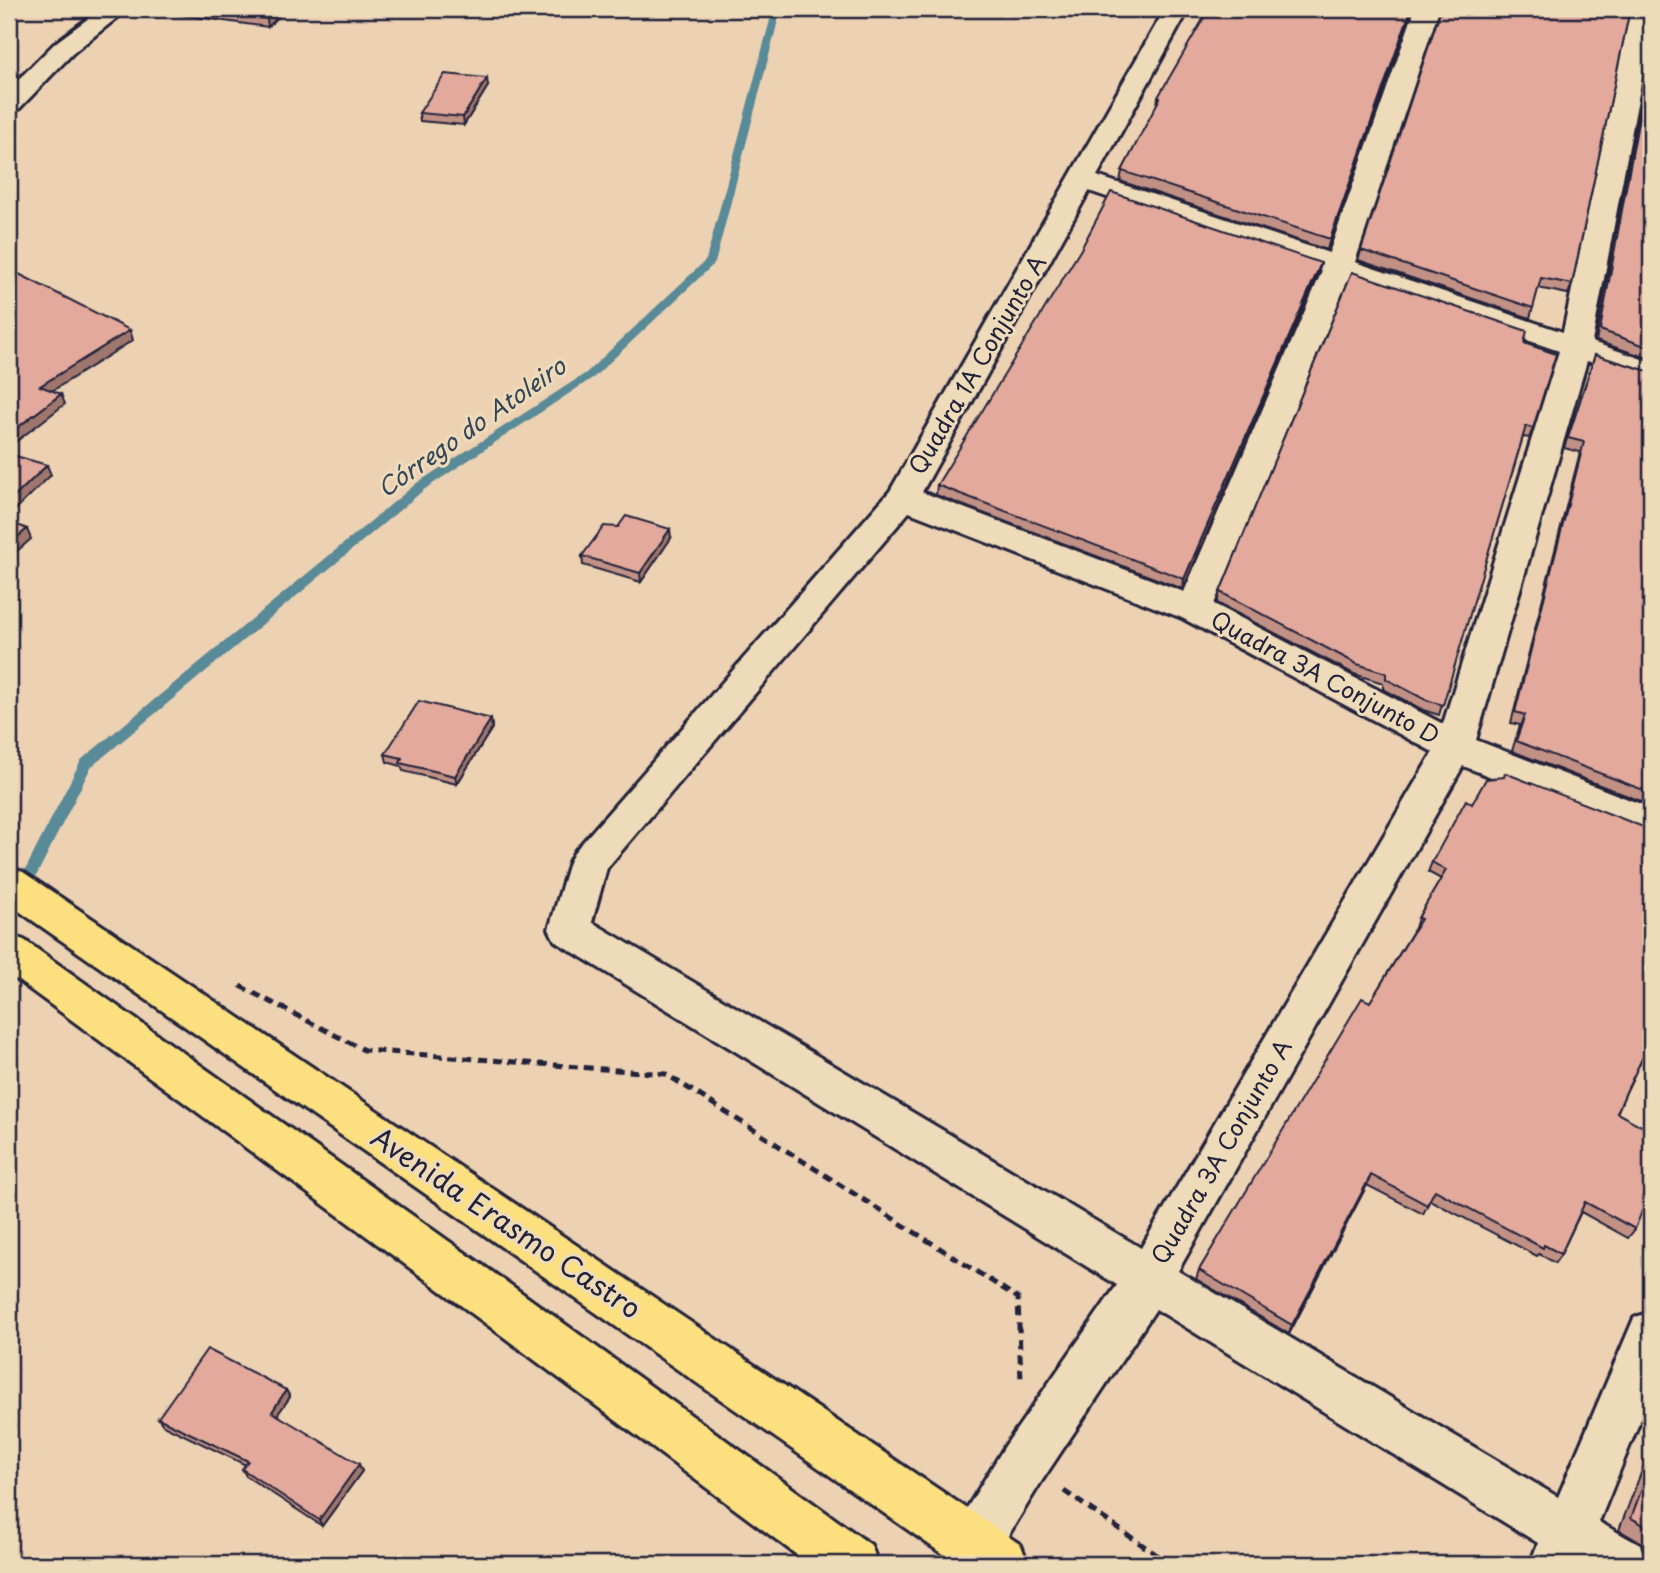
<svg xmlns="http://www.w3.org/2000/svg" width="1660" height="1573" viewBox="0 0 1660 1573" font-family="'Playpen Sans',sans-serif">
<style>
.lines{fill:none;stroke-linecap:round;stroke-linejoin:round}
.stream{fill:#598a97;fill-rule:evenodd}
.street-casing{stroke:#22223b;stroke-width:6}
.primary-casing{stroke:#22223b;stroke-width:6}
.path{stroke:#22223b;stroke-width:5;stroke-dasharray:9 6;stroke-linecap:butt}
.street{fill:#eedbb9;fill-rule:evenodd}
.primary{fill:#fce080;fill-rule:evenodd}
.wall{fill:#c29186;stroke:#22223b;stroke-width:2}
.shaded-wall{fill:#9e766d;stroke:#22223b;stroke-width:2}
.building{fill:#e2a99c;stroke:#22223b;stroke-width:2}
.labels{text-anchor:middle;stroke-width:6;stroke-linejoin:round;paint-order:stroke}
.street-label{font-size:23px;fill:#22223b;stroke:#eedbb9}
.water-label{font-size:24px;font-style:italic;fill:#34455a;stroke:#eedbb9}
.near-street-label{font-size:28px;fill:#22223b;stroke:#eedbb9}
</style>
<rect width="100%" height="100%" fill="#ecd1b3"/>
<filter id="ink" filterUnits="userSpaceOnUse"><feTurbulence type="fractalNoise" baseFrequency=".0143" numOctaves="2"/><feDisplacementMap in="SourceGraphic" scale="14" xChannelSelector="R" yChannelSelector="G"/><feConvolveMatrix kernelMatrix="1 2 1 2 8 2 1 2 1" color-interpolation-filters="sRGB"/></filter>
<g filter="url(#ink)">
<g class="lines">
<path class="stream" d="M773,9H781L715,263L594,377L425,489L91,767L14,920L9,922V902L81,760L417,483L586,373L706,260Z"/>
<g class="street-casing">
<path id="street" d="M101,9H128L73,53L18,110L9,112V89L55,43Z
M1165,9H1189L1097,176L1329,253L1415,9H1439L1355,262L1563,332L1631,9H1651V30L1592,342L1651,362V381L1587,361L1476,740L1651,808V839L1463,766L1178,1271L1558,1497L1634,1318L1651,1311V1393L1599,1522L1640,1545L1647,1564H1530L1538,1543L1156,1309L1041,1482L992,1562H956L948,1544L956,1526L1005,1446L1117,1285L555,941L549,929L569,862L575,851L890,491ZM1089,191L1322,271L1184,592L922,492ZM1348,279L1559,351L1443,724L1214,604ZM909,512L1182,618L1433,752L1141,1248L592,922L607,868Z"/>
</g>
<g class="primary-casing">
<path id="primary" d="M9,867L23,872L1021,1545L1028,1564H957L9,904Z
M9,935L24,940L519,1291L871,1545L878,1564H809L485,1323L9,974Z"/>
</g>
<path class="path" d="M240,986L364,1050L666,1074L1018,1298L1021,1381
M1064,1491L1170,1564"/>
<use href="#street" class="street"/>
<use href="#primary" class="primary"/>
</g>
<path class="wall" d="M179,9H286L268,27L181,15Z
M1412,9L1327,250L1120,181L1122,171L1157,105L1158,97Z
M1441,9L1572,284L1568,294L1538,288L1530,318L1358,260Z
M1651,43V359L1596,341Z
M488,86L464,125L420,121L419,113Z
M1318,273L1183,589L936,495L937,485Z
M1524,343L1533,428L1529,438L1523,437L1439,715L1423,710L1383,689V683L1354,674L1217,603L1220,592Z
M1595,355L1651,372V805L1512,751L1520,725L1511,723L1580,452L1564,448Z
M671,538L641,582L583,565L582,556Z
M491,719L492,728L457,784L403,771L401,766L387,762L385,754Z
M1472,804L1651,830V1042L1650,1041L1626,1092L1617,1113L1635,1229L1628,1238L1581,1212L1561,1254L1555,1263L1539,1254L1537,1256L1430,1200L1423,1214L1367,1185L1289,1334L1196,1279L1199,1270L1370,1002L1415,928L1418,918L1441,879L1428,872L1432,862Z
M286,1390L290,1397L277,1415L362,1471L322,1526L246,1476L242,1469L246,1465L163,1425L158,1418Z
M1651,1447V1564L1649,1563L1641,1543L1619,1530Z"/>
<path class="shaded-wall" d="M277,9H286L268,27L267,19Z
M1411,9H1412L1327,250L1330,239Z
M487,78L488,86L464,125L463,117Z
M1321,263L1318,273L1183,589L1184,579Z
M130,330L133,340L44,396L40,386Z
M61,394L65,404L9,447V434Z
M47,465L51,475L9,516V502Z
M27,529L31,539L9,558V544Z
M670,529L671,538L641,582L640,573Z
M491,719L492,728L457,784L455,776Z
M1371,1175L1367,1185L1289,1334L1292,1325Z
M286,1390L290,1397L275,1418L272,1412Z
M359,1464L362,1471L322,1526L319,1520Z"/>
<path class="building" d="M191,9H277L267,19Z
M1209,9H1411L1330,239L1122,171L1160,98L1158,97Z
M1441,9H1630L1572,284L1541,278L1533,308L1361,250Z
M1651,52V348L1600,330Z
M445,74L487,78L463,117L419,113Z
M1111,192L1321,263L1184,579L937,485L1081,249Z
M9,269L130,330L40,386L61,394L9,434Z
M1352,272L1527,331L1524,343L1556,354L1533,428L1526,426L1443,705L1426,700L1386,679V673L1357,664L1220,592Z
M1595,355L1651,372V793L1516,741L1525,715L1515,712L1584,442L1568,438Z
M9,454L47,465L9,502Z
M626,516L670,529L640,573L582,556L604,526L618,527Z
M9,521L27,529L9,544Z
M419,701L491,719L455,776L400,763L402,758L385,754Z
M1505,773L1651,830V1040L1626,1092L1617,1113L1651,1131V1188L1635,1229L1585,1202L1561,1254L1544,1245L1543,1248L1435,1190L1427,1205L1371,1175L1292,1325L1199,1270L1362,998L1370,1002L1421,919L1418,918L1446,870L1432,862L1466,800L1472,804L1486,779L1504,777Z
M207,1349L286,1390L272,1412L359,1464L319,1520L242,1469L248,1461L158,1418Z
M1651,1464V1529L1631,1518Z"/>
</g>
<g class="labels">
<g class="street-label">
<text transform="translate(978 365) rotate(-60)" y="8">Quadra 1A Conjunto A</text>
<text transform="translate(1325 678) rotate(28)" y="8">Quadra 3A Conjunto D</text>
<text transform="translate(1222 1152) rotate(-60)" y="8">Quadra 3A Conjunto A</text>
</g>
<g class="water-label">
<text transform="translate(472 428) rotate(-35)" y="8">Córrego do Atoleiro</text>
</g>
<g class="near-street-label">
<text transform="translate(506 1223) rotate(34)" y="10">Avenida Erasmo Castro</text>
</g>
</g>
<rect width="1660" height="1573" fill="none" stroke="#eedbb9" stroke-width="35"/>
<rect x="18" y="18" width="1625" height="1538" fill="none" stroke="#22223b" stroke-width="2.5" filter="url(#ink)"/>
</svg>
